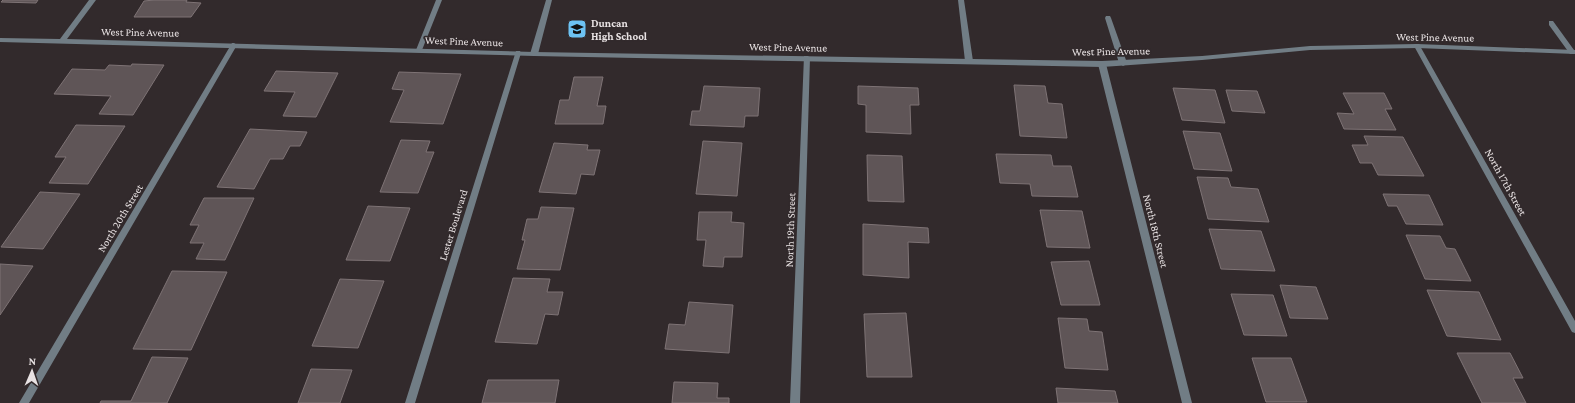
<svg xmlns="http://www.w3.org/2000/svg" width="1575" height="403" viewBox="0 0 1575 403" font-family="'Crimson Pro',serif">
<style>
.building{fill:#5f5557;stroke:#7e7375}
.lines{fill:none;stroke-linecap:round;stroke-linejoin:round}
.service{fill:#717d85;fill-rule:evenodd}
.minor{fill:#717d85;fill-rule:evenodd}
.tertiary{fill:#717d85;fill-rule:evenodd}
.labels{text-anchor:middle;stroke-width:3.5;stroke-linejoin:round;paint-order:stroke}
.poi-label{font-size:11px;font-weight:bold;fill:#e8e2e3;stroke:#322a2c;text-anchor:start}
.street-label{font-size:11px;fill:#e8e2e3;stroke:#322a2c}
</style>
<rect width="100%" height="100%" fill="#322a2c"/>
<path class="building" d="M3,0H38L36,3L1,2Z
M154,0H187L186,2L201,3L191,17H134L144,1Z
M132,64L164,65L133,115L99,114L111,96L54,94L72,69L105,70L109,65L131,66Z
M276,71L338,73L316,117L283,116L295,92L264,91Z
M399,72L461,74L443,124L390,122L404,90L392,89Z
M574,77H603L597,106H606L603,124H555L560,100H569Z
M1014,85L1045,86L1048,103L1062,104L1067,138L1020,136Z
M704,86L760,88L758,116H745L744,127L690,125L692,111H700Z
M858,86L918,88L919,105H910L911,134L866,132V105L858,104Z
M1173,88L1215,90L1225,123L1182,120Z
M1226,90L1257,91L1265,113L1232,111Z
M1343,93H1384L1392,109H1385L1396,130L1344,129L1337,113L1354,114Z
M76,125L125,126L88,184L49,183L66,157H55Z
M250,129L307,132L300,146H290L283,159H270L254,189L217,187Z
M1183,131L1220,133L1232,171L1194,169Z
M1364,136L1403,137L1424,176L1378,175L1372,163H1360L1352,145H1368Z
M401,140L430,141L426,152H434L418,193L380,192Z
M703,141L742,143L737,196L696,194Z
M554,143L588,145L587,150H600L594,175L581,174L576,194L539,192Z
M996,154L1051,155L1053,166H1071L1078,197L1032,196L1030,184L1000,183Z
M867,155L902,156L904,202L868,201Z
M1197,177L1228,178L1231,187L1258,189L1269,222L1208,219Z
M40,192L80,194L43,249L1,247Z
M1383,194L1429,195L1443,225L1406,224L1397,206H1388Z
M204,198H254L225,260L196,259L204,243H190L199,225H190Z
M368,206L410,208L390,261L346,260Z
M541,207L574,208L560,270L517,269L525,240H522L527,219H538Z
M1040,210L1082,211L1090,248L1047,247Z
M699,212H732L731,222L744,223L742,257H724L723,267L703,266L706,240H697Z
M863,224L928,228L929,243L908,242L909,278L863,275Z
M1209,229L1261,231L1275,271L1221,269Z
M1406,235L1440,236L1446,248L1455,249L1471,281L1425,279Z
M1089,261L1100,305H1061L1051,262Z
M0,264L33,266L0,315Z
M172,271L227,272L191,350L133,349Z
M513,278L550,279L547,292H563L558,315L545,314L537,344L495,342Z
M340,279L384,281L358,348L312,346Z
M1280,285L1316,287L1328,319L1290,318Z
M1427,290L1479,292L1501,340L1447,336Z
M1231,294L1273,295L1287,336L1244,335Z
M689,302L733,305L729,353L665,349L669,324L685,325Z
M906,313L912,377H867L864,314Z
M1058,318L1087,319L1089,331L1102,332L1108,370L1065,368Z
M1457,353H1510L1523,378H1513L1526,403H1482Z
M152,357L188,358L167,403H100L101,401H131Z
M1252,358H1291L1307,402H1266Z
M311,369L352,370L340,403H298Z
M488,380H559L555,403H482Z
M674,382L718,383L717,398H729V403H672Z
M1056,388L1115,391L1118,403H1058Z"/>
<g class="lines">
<path class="service" d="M436,0H442L422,50L419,52H417L416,50Z
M546,0H552L538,54L534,56L530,54Z
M1106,16H1110L1111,18L1127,63L1125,65L1123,66L1119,63L1105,18Z
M1549,21H1553L1574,50V54H1570L1549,25Z"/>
<path class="minor" d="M958,0H964L973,61L969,64L965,61Z
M232,43H234L237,45L29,403H19Z
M1415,44H1419L1420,46L1575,321V333L1572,332L1414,46Z
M516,51H520L521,53L415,403H405Z
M804,56H808L810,58L800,403H790Z
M1102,61L1106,64L1192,403H1182L1098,64Z"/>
<path class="tertiary" d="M89,0H96L67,39L534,52L1102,61L1202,56L1310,46L1417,44L1575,50V54L1417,48L1310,50L1202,60L1102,67L534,56L0,42V38L60,39Z"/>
</g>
<defs>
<g id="school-square" transform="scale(1)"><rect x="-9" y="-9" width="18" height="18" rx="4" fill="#6dc2f3" stroke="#322a2c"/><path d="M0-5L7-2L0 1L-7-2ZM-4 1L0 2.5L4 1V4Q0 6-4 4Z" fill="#111"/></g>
</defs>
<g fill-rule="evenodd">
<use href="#school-square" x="577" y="29"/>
</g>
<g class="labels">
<g class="poi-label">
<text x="591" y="27">Duncan<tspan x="591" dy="13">High School</tspan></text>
</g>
<g class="street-label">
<text transform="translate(140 32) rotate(1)" y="4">West Pine Avenue</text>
<text transform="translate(1435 37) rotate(1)" y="4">West Pine Avenue</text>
<text transform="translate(464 41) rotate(2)" y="4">West Pine Avenue</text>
<text transform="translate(788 47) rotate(1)" y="4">West Pine Avenue</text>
<text transform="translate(1111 51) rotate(-1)" y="4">West Pine Avenue</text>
<text transform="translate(1506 182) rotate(61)" y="4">North 17th Street</text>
<text transform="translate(120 218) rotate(-59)" y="4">North 20th Street</text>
<text transform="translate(453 225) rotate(-73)" y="4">Lester Boulevard</text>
<text transform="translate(790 230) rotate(-88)" y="4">North 19th Street</text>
<text transform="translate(1156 231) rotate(76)" y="4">North 18th Street</text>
</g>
</g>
<g transform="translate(32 371) rotate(2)" stroke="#322a2c" stroke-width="3" paint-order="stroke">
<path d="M0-3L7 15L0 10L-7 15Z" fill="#e8e2e3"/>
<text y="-6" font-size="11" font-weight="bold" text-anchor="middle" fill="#e8e2e3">N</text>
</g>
</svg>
